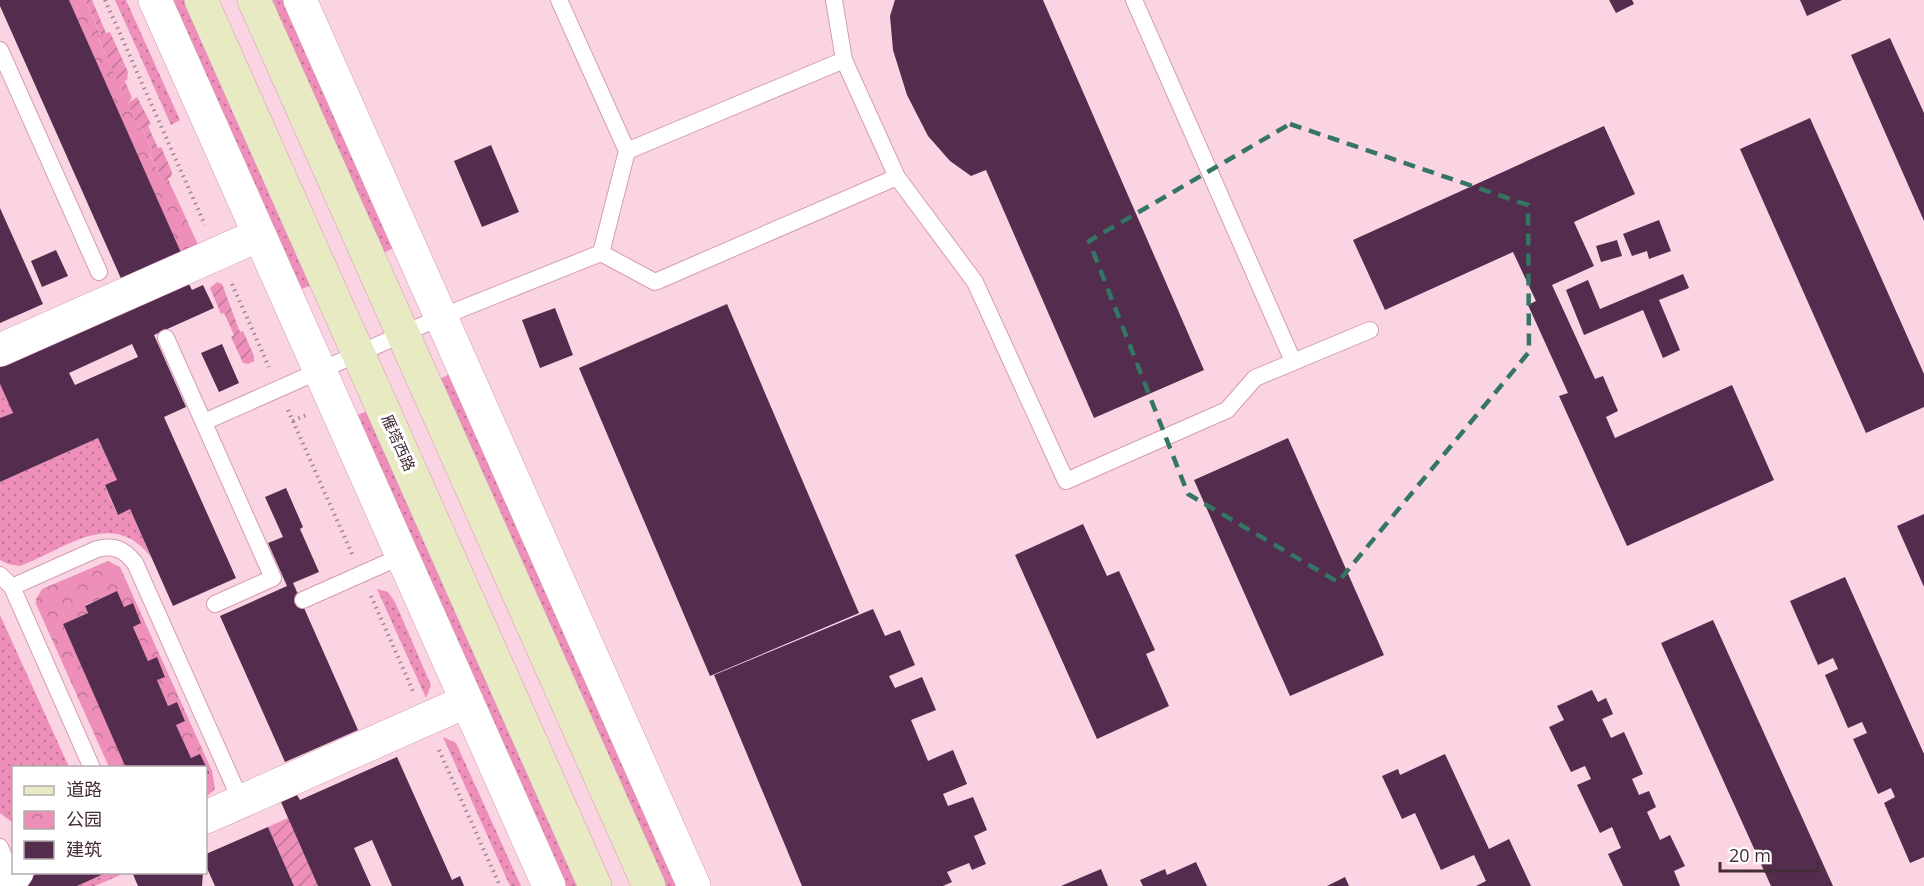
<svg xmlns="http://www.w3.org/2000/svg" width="1924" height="886" viewBox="0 0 1924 886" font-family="'Open Sans','Noto Sans SC',sans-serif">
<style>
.grass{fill:url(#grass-dots)}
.park{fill:url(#park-crowns)}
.garden{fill:url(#garden-furrows)}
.building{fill:#532c4e;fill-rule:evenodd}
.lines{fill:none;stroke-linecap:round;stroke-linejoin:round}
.lane-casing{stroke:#d69cb4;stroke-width:18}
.street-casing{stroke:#d69cb4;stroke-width:34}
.secondary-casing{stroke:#d69cb4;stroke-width:34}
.path{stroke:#a38491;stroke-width:4;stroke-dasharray:1.5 4.5;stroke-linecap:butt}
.lane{stroke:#fff;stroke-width:16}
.street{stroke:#fff;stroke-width:33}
.secondary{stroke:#e8eac4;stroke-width:33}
.marked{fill:none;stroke:#357563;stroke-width:4.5;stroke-dasharray:12 8;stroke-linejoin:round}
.labels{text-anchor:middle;stroke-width:6;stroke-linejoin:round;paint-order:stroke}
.street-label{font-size:15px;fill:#452d37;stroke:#fff}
</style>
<defs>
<pattern id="grass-dots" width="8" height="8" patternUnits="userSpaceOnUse" patternTransform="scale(1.5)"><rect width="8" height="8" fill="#ed8fb9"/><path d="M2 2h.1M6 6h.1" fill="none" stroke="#c27597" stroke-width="1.8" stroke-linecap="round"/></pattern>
<pattern id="park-crowns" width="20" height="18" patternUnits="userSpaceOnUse" patternTransform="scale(1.5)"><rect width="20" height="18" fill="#ed8fb9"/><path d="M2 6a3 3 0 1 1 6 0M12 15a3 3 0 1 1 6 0" fill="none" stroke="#c27597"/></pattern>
<pattern id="garden-furrows" width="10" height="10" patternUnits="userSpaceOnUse" patternTransform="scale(1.5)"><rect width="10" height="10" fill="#ed8fb9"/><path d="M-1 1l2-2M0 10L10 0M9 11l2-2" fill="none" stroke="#c27597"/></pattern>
</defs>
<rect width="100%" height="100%" fill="#fad4e3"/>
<path class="grass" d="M115,0H126L180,120L171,125Z
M163,0H186L313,284L293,293Z
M268,0H291L400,245L381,254Z
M457,371L686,886H663L437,380Z
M0,384L13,413L0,418Z
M369,410L581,886H557L349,419Z
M98,438L117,480L105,486L117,514L130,509L151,557C112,507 66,549 20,566L8,564L0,560V482Z
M377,589L388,592L395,602L431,685L426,698Z
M0,615L69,767L14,768L13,823L0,813Z
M443,737L456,743L521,886H510Z
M108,872L125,873L95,886H77Z"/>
<path class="park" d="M69,0H85L101,36L98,38L117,79L125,81L132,98L128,103L139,129L142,128L152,151L149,153L161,178L168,179L200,249L183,257Z
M108,561L120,567L212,771L215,789L206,797V775L208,773L200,755L191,758L176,725L185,721L177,702L168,706L157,680L165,676L157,658L148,661L133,627L141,622L133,604L124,607L117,592L85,605L88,613L63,624L126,767H109L36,604V599L42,589Z"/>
<path class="garden" d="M85,0H92L106,33L110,32L128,72L127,80L121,82L117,80L98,37L101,35Z
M137,97L151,124L148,126L158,148L161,147L172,172L171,177L165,180L161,178L149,152L152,150L142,128L139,130L128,103Z
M217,282L222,284L240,332L243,331L254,356V361L248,364L243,363L231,337L234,335L224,313L221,314L210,288Z
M288,818L318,886H294L268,827Z"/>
<path class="building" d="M0,0H69L183,257L123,283L0,6Z
M895,0H1043L1204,370L1094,418L986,170L971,176L950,161L928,136L907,95L893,50L890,16Z
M1609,0H1632L1634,4L1616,13Z
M1800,0H1842L1807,16Z
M1890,38L1924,113V221L1851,55Z
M1810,118L1924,374V407L1866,433L1740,149Z
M1604,126L1635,194L1574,222L1594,266L1552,285L1595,379L1603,376L1618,411L1606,417L1615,438L1732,385L1774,480L1627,546L1559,396L1568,393L1528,305L1536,301L1513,252L1385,310L1353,240Z
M491,145L519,212L482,227L454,161Z
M0,208L43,304L0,323Z
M1659,220L1671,251L1649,259L1647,251L1632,256L1623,234Z
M1617,240L1622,256L1601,262L1596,246Z
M56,250L68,276L42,287L31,261Z
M1683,274L1689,288L1659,300L1680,350L1663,358L1643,310L1584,335L1566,290L1588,280L1600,309Z
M187,280L192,290L203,285L214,308L154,335L186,407L164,417L236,578L173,606L130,509L118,515L105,485L117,480L98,438L0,482V418L13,413L0,384V367ZM132,344L138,357L75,385L69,373Z
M727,304L859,613L710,676L579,368Z
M555,308L573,355L540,368L522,320Z
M222,344L239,383L219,392L201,353Z
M1288,438L1384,655L1290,696L1194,480Z
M286,488L303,527L300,529L319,572L293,583L358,730L285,762L220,616L287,586L268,543L283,537L265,497Z
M1924,514V587L1897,526Z
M1083,524L1107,576L1119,571L1155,650L1146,654L1169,706L1097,739L1015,555Z
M1845,577L1924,754V857L1910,863L1884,803L1895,797L1891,788L1878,794L1853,739L1867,733L1862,722L1848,728L1825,675L1838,669L1833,658L1818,665L1790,601Z
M117,591L124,607L133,603L141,623L133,627L148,661L157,657L165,677L157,680L168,706L177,702L185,721L176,725L191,758L200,754L209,773L206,775V768H126L63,624L88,613L85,606Z
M873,609L885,636L900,630L915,665L889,676L895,688L922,677L936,710L911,720L928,761L953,750L967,784L943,794L948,806L973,797L987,830L974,836L986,864L972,870L969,863L947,872L952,882L943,886H802L714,675Z
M1713,620L1833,886H1771L1661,643Z
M1592,690L1598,702L1606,698L1613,714L1602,719L1611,738L1624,732L1643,774L1632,779L1639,795L1649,791L1656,807L1647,812L1660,840L1670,835L1685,866L1674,871L1680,886H1623L1608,854L1621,848L1612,827L1600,833L1577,785L1591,779L1585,766L1571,772L1549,727L1564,720L1557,706Z
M1445,754L1489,849L1509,839L1531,886H1476L1486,881L1474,855L1441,870L1415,813L1402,819L1382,776L1398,769L1400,775Z
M397,757L452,880L460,876L464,886H392L372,840L354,848L371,886H318L281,802L297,795L300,800Z
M268,827L294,886H215L206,866V854Z
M1196,862L1207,886H1143L1140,880L1165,869L1167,875Z
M1101,869L1108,886H1061Z
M41,872H108L77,886H24L28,878Z
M132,872H203L202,886H138Z
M1345,877L1349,886H1327Z"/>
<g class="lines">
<g class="lane-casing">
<path id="lane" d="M559,0L627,151L601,253
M834,0L844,60L897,177
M1134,0L1293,361
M0,50L99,272
M627,151L844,60
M166,338L273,578L215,604
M204,422L441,317L601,253L655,282L897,177L975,282L1066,481L1227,410L1255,378L1370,330
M0,575L12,587L92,768
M12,587L97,549C114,545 124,549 135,563L241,801
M303,600L402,556
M0,847L14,880"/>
</g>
<g class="street-casing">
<path id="street" d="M155,0L549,886
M300,0L694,886
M0,350L259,235
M206,817L467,701
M7,886L17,872"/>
</g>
<g class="secondary-casing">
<path id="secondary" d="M201,0L595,886
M254,0L649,886"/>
</g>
<path class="path" d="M105,0L205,225
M232,284L269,367
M288,410L352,554
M293,421L306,415
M371,596L413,691
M439,750L500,886"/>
<use href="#lane" class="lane"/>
<use href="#street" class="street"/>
<use href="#secondary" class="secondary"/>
</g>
<path class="marked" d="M1290,124L1528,205L1529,352L1338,582L1188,494L1089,241Z"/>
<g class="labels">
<g class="street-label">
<text transform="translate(398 443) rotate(66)" y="5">雁塔西路</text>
</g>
</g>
<rect x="12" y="766" width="195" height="108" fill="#ffffff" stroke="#b5abaf" stroke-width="1.5"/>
<rect x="24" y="786" width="30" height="9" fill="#e8eac4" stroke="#b5abaf" stroke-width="1.5"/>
<text x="66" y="796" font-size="18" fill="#452d37">道路</text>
<rect x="24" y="811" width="30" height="18" fill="url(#park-crowns)" stroke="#b5abaf" stroke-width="1.5"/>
<text x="66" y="826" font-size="18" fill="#452d37">公园</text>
<rect x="24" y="841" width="30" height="18" fill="#532c4e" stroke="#b5abaf" stroke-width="1.5"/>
<text x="66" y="856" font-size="18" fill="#452d37">建筑</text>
<path d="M1720 862v9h98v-9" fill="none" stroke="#452d37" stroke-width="3"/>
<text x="1729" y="862" font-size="18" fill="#452d37" stroke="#ffffff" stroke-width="4.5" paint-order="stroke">20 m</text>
</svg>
